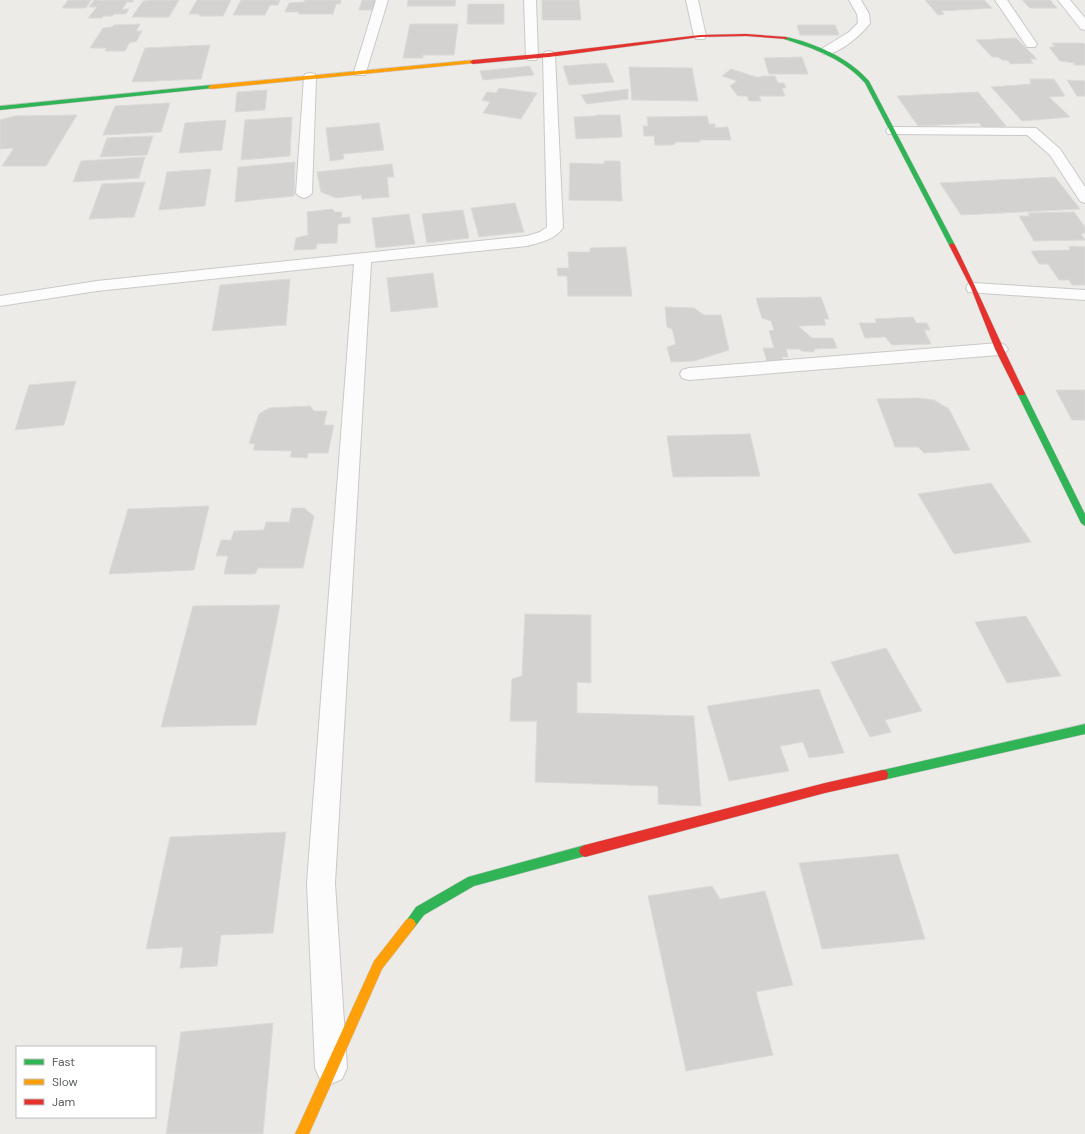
<svg xmlns="http://www.w3.org/2000/svg" width="1085" height="1134" viewBox="0 0 1085 1134" font-family="'DM Sans',sans-serif">
<style>
.building{fill:#d4d2d1;stroke:#dcdad8}
.lines{fill:none;stroke-linecap:round;stroke-linejoin:round}
.street-casing{stroke:#c9c9c8;stroke-width:2}
.fast-casing{stroke:#c7c8c8;stroke-width:1}
.slow-casing{stroke:#c7c8c8;stroke-width:1}
.jam-casing{stroke:#c7c8c8;stroke-width:1}
.street{fill:#fcfcfc;fill-rule:evenodd}
.fast{fill:#30b455;fill-rule:evenodd}
.slow{fill:#ff9f0a;fill-rule:evenodd}
.jam{fill:#e5322d;fill-rule:evenodd}
</style>
<rect width="100%" height="100%" fill="#edebe8"/>
<path class="building" d="M68,0H91L86,8H62Z
M94,0H134L133,2H127L122,9H129L126,14H114L113,16H103L102,18H88L97,7H89Z
M151,0H179L169,17H132L143,1Z
M197,0H231L223,16H199L200,14H189Z
M241,0H280L278,5H270L265,15H233Z
M305,0H341L340,4H336L333,14H298L299,12H285L289,3L304,2Z
M362,0H382L379,10H359Z
M408,0H456L455,6H407Z
M542,0H579L581,20H542Z
M925,0H984L992,8L941,11L944,14L938,15Z
M1022,0H1050L1057,8H1030Z
M468,4H504V24H467Z
M140,24L136,31H142L136,42H130L125,51H105L107,48H90L103,28L112,27L114,25Z
M410,24H458L454,55H423V58H403Z
M797,25H835L839,35H800Z
M1016,38L1037,59H1030L1033,63L1011,64L1007,60H1002L998,57H992L976,40Z
M1052,43H1083L1085,45V65H1074L1075,63L1060,61L1049,47H1055Z
M210,45L201,79L132,82L145,48Z
M802,57L808,74H769L764,58Z
M606,63L614,82L569,85L563,66Z
M530,66L534,75L483,80L480,71Z
M629,67L692,68L698,101L632,100Z
M731,69L756,77H762L761,76H775L778,83H784L786,88H782L785,96H759L761,101H749L747,96H738L730,86L737,81L722,76Z
M1030,79H1054L1065,96L1049,97L1070,117L1022,121L991,87L1031,84Z
M1067,80L1085,81V96H1077Z
M499,88L537,93L521,119L483,113L490,102L482,100L487,92L496,93Z
M628,89V99L587,104L581,95Z
M267,90L265,110L235,112L237,92Z
M978,92L1006,126L983,128L979,123L918,126L897,96Z
M170,103L161,132L103,135L115,106Z
M77,115L46,166H2L14,148L0,149V120L15,116Z
M598,115H620L622,137L576,139L574,117L595,116Z
M707,116L709,124H715V128L728,127L731,140H699L700,142H675V144L671,145H655L654,136H644L643,126H648L647,117Z
M292,117L290,156L241,160L245,120Z
M226,120L222,150L179,153L185,123Z
M379,123L384,150L343,154L344,159L330,161L326,128Z
M153,136L147,155L100,157L107,138Z
M145,157L139,178L73,182L81,161Z
M604,161H620L622,201L569,200L570,163L604,164Z
M295,162L294,196L235,202L238,167Z
M392,164L394,177H387L389,197L362,199L361,195L336,198L321,192L317,172Z
M211,169L205,206L159,210L167,172Z
M1055,177L1080,209L961,215L940,183Z
M145,182L134,217L89,219L102,184Z
M515,203L524,232L479,237L471,208Z
M332,209L335,212H342L341,218L350,217V223L338,224L337,243L317,244L316,249L294,250L296,238L308,235L307,212Z
M463,210L469,238L427,243L422,214Z
M1074,212L1085,227V233L1081,234L1085,240L1034,241L1019,216H1030L1028,213Z
M409,214L415,244L376,248L372,218Z
M1069,246L1085,247V285H1072L1069,280H1059L1048,264H1039L1031,251L1070,250Z
M626,247L632,296H568L567,276H558L557,268H569L568,252H590V248Z
M433,273L438,307L391,312L387,278Z
M290,279L286,325L212,331L220,285Z
M821,297L829,319H824L826,325L798,326L812,338H833L837,348L815,349L813,352L802,351L799,349H786L788,357H782L785,365H768L763,348H774L769,331L774,330L771,321L762,318L756,298Z
M665,307L694,308L704,315H721L729,350L694,361L671,362L667,347L676,344L672,329L667,327Z
M913,317L916,323H927L930,330H924L931,344L892,345L885,337L865,338L859,323H876L875,319Z
M76,381L64,425L15,430L29,385Z
M1056,390H1085V420H1072Z
M919,398L934,400L949,409L970,450L924,453L918,447H895L877,399Z
M310,406L314,411H327L324,425H334L328,453H308L307,458L290,457L292,451L253,450L255,444L249,443L259,414L269,408Z
M750,434L760,476L673,477L667,436Z
M991,483L1031,542L954,554L918,494Z
M209,506L194,570L109,574L128,509Z
M292,508H304L314,516L303,568H258L255,574H224L228,556H216L221,540H231L234,531L264,530L266,522H289Z
M280,605L256,725L161,727L193,606Z
M525,614L591,615V683L577,682V713L694,716L701,806L658,804V786L535,782L537,721H510L512,679L522,676Z
M1026,616L1061,676L1007,683L975,622Z
M886,648L922,711L885,720L891,732L870,737L831,662Z
M819,689L844,753L809,758L803,742L780,746L789,771L729,781L707,706Z
M286,832L273,933L221,935L217,966L180,968L183,947L146,949L170,837Z
M898,854L925,939L822,949L799,863Z
M712,886L720,899L765,891L793,985L756,992L773,1055L686,1071L648,896Z
M273,1023L263,1134H166L181,1032Z"/>
<g class="lines">
<g class="street-casing">
<path id="street" d="M376,0H388L366,72L365,75H355L354,72Z
M524,0H536L538,57L536,60H528L526,57Z
M686,0H698L706,36L704,39H696L694,36Z
M849,0H861L869,14L870,23C863,34 836,57 823,54L821,51L823,48L849,32L858,23L857,14Z
M995,0H1007L1037,44L1035,47H1027Z
M1058,0H1070L1085,18V30L1081,29Z
M549,51L553,52L555,55L563,228C554,240 541,242 527,246L371,262L335,883L347,1068L342,1079L331,1084L320,1079L315,1068L307,883L354,264L97,291L0,306V296L97,281L527,236L540,232L547,227L543,55L545,52Z
M310,73L315,74L316,77L312,193L309,196L304,198L299,196L296,193L304,77L305,74Z
M893,127L1036,128L1060,149L1085,187V203L1080,201L1050,155L1027,135L888,134L886,131L888,128Z
M974,283L1085,290V300L968,292L966,288L968,284Z
M999,343L1005,345L1008,349L1005,353L999,355L689,380L682,378L680,374L682,370L689,368Z"/>
</g>
<g class="fast-casing">
<path id="fast" d="M784,37C790,37 797,40 802,41C828,50 850,60 869,81L955,245L954,246L949,245L865,83C842,58 815,49 784,39Z
M211,85L214,87L213,88L0,110V106Z
M1021,390L1025,393L1085,514V526L1081,523L1017,393Z
M1085,724V734L883,780L879,779L878,775L879,771L883,770Z
M585,845L589,847L591,851L589,855L474,886L424,915L414,928L410,930L406,928L404,924L416,907L468,877Z"/>
</g>
<g class="slow-casing">
<path id="slow" d="M473,60L475,61V63L211,89L208,87L211,85Z
M410,918L414,920L416,924L414,928L382,969L309,1134H295L374,961L406,920Z"/>
</g>
<g class="jam-casing">
<path id="jam" d="M746,34L786,37L788,38L786,39L746,36L700,37L549,57L473,64L470,62L473,60L549,53L700,35Z
M952,243L955,245C980,294 1000,344 1025,393L1024,395H1018L995,349L971,288L949,245Z
M883,770L887,771L888,775L887,779L883,780L825,793L585,857L581,855L579,851L581,847L585,845L825,783Z"/>
</g>
<use href="#street" class="street"/>
<use href="#fast" class="fast"/>
<use href="#slow" class="slow"/>
<use href="#jam" class="jam"/>
</g>
<rect x="16" y="1046" width="140" height="72" fill="#ffffff" stroke="#bfc0c2"/>
<rect x="24" y="1059" width="20" height="6" fill="#30b455" stroke="#bfc0c2"/>
<text x="52" y="1066" font-size="12" fill="#5e6266">Fast</text>
<rect x="24" y="1079" width="20" height="6" fill="#ff9f0a" stroke="#bfc0c2"/>
<text x="52" y="1086" font-size="12" fill="#5e6266">Slow</text>
<rect x="24" y="1099" width="20" height="6" fill="#e5322d" stroke="#bfc0c2"/>
<text x="52" y="1106" font-size="12" fill="#5e6266">Jam</text>
</svg>
